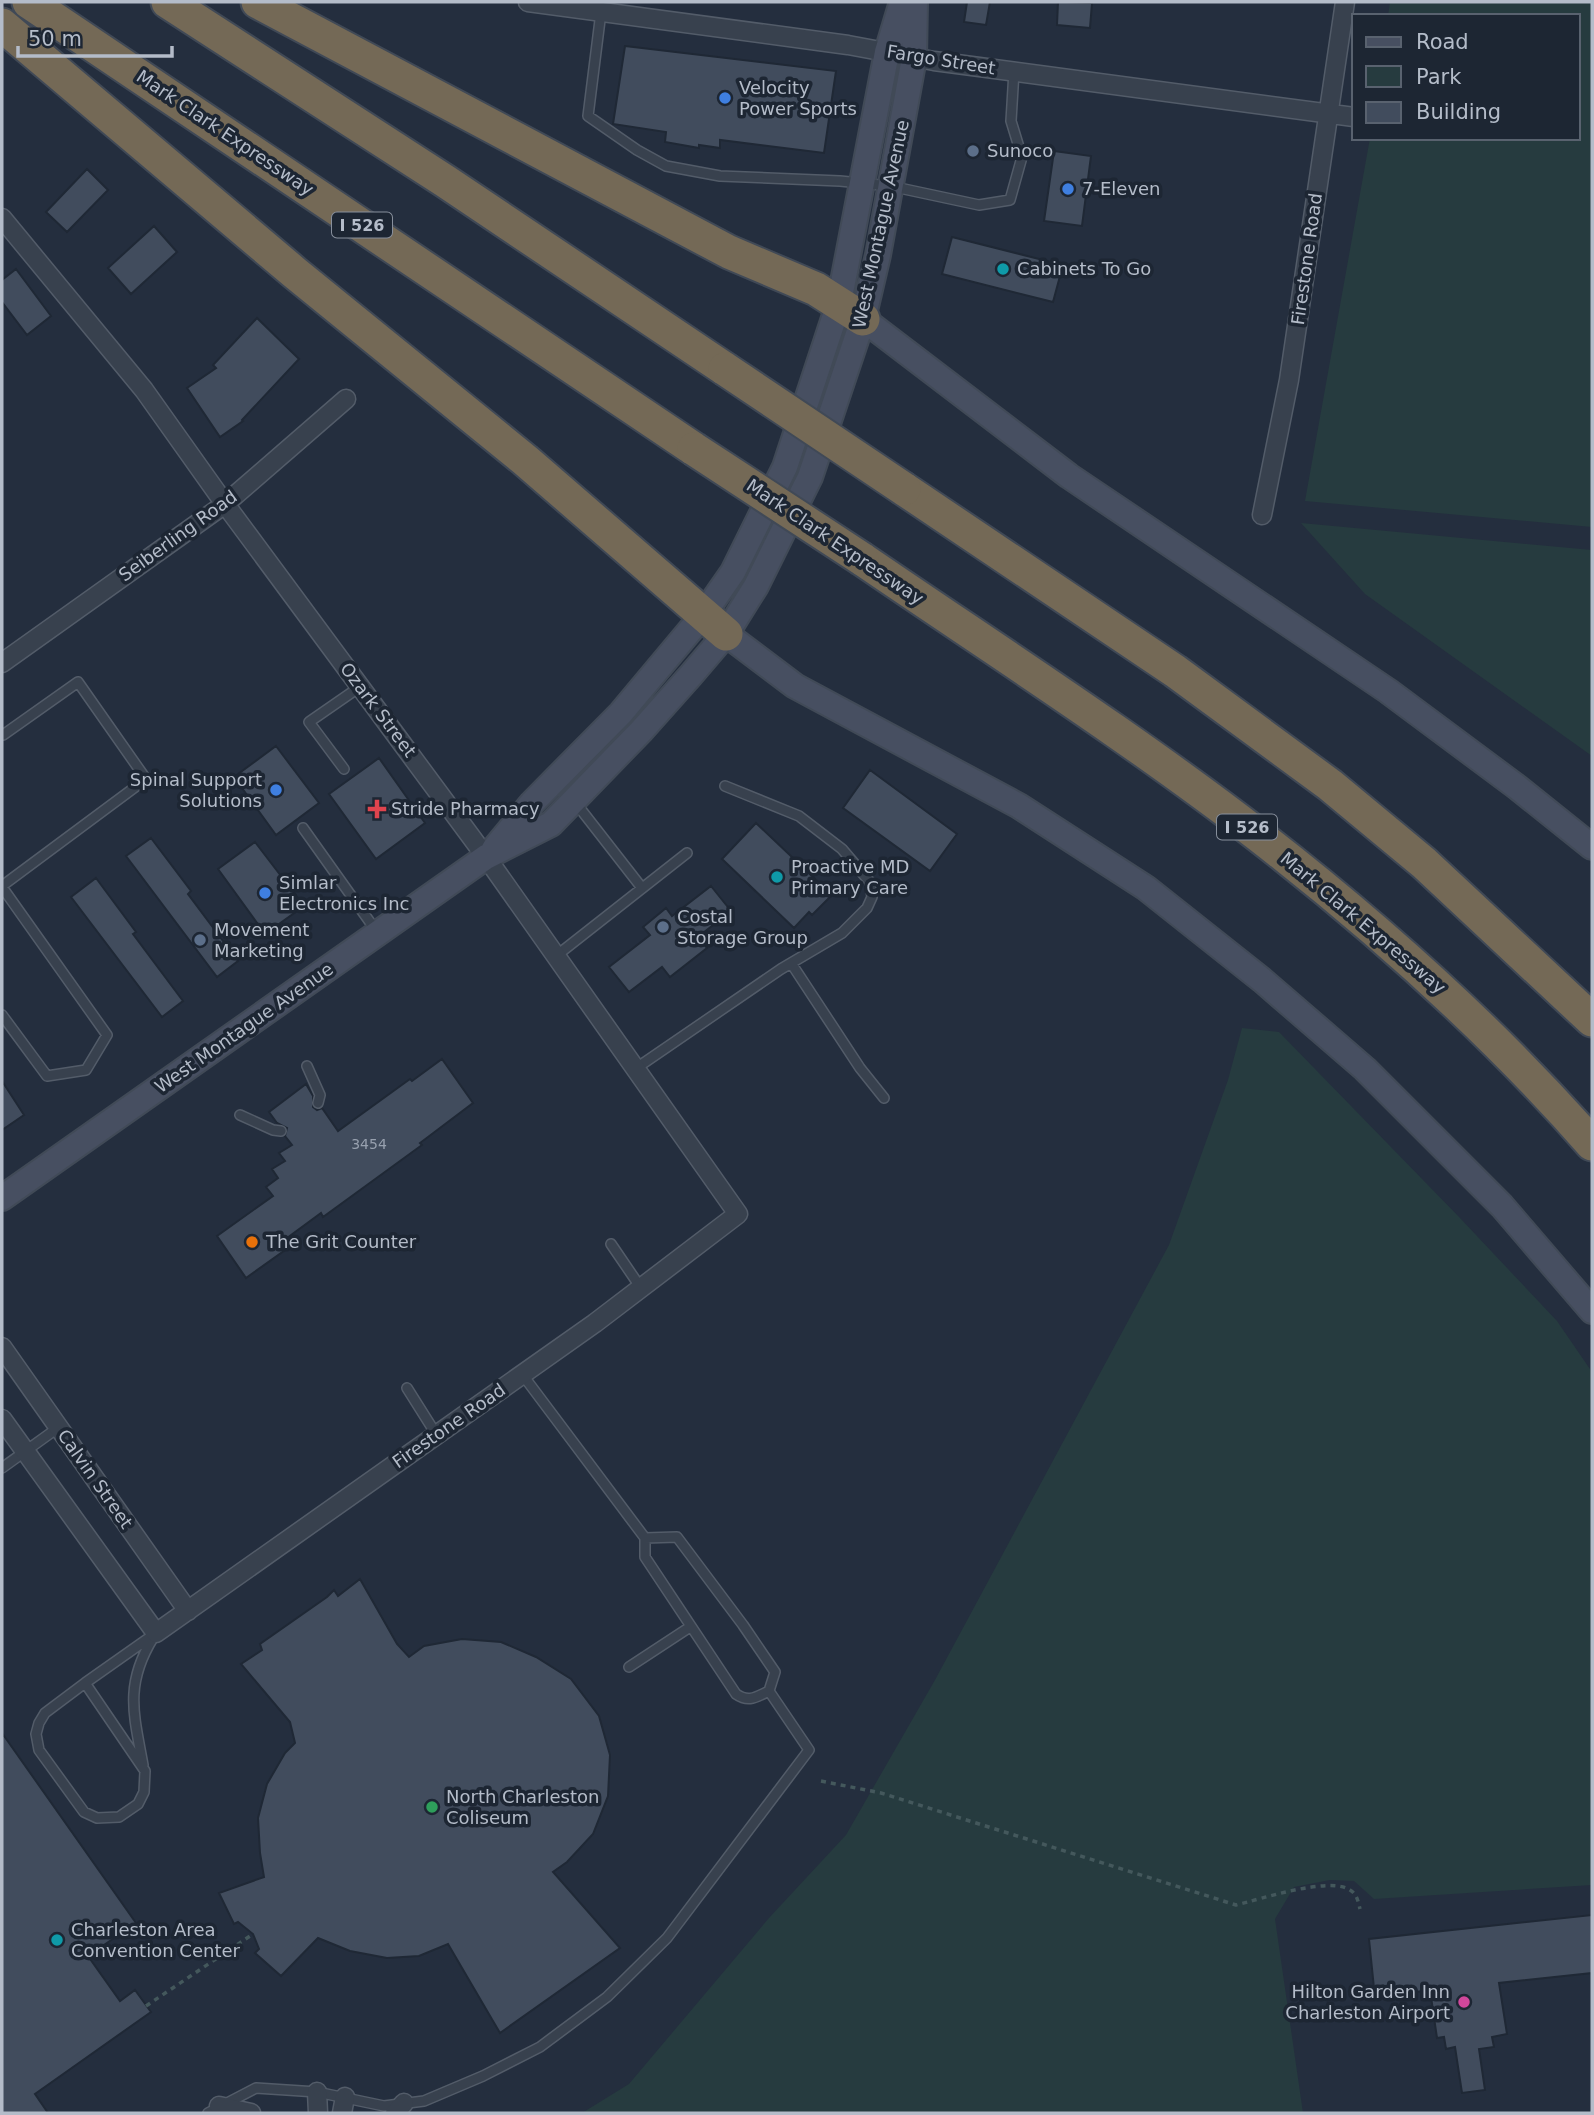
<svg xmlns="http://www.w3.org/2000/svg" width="1594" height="2115" viewBox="0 0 1594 2115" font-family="'DejaVu Sans',sans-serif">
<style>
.green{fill:#263b3f}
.building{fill:#414c5d;stroke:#1f2835;stroke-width:2}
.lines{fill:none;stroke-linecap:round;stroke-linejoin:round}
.lane-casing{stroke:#535c69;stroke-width:12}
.street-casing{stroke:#535c69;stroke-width:21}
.secondary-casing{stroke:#414a57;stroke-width:28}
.highway-casing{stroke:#404956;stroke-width:37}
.path{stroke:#44585c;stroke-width:3.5;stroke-dasharray:5 5;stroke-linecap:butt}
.lane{stroke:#38414e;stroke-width:9}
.street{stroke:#38414e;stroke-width:18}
.secondary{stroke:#474f61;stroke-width:24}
.highway{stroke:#746956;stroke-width:33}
.highway-bridge-casing{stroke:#404956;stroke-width:37;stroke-linecap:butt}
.highway-bridge{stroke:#746956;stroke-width:33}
.shop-dot{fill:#3f7fe0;stroke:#1d2633;stroke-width:2.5}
.service-dot{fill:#5c6f8a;stroke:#1d2633;stroke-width:2.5}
.culture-dot{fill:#0f9aa8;stroke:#1d2633;stroke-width:2.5}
.health-dot{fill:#e0444e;stroke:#1d2633;stroke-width:2.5}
.food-dot{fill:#e8710a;stroke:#1d2633;stroke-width:2.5}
.leisure-dot{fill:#2e9e5b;stroke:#1d2633;stroke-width:2.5}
.hotel-dot{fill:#d1479c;stroke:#1d2633;stroke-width:2.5}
.labels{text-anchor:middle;stroke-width:7;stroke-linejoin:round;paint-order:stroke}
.number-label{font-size:14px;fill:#97a0ae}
.shield{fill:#1d2633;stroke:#878f9c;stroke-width:2}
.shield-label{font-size:16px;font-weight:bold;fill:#b4bcc9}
.street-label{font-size:18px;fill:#b4bcc9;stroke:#1d2633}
.poi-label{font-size:18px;fill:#b4bcc9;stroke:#1d2633;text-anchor:start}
</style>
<rect width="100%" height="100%" fill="#242e3e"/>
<path class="green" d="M1390,2H1592V527L1305,501L1370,138H1578V16H1388Z
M1301,523L1592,550V756L1365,594Z
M1242,1028L1279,1032L1460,1218L1557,1321L1592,1372V1885L1374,1899L1354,1881L1330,1880L1294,1887L1275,1919L1303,2113H582L629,2084L769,1918L846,1835L935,1680L1169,1245L1228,1080Z"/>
<path class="building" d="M967,2H990L986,25L964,22Z
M1058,2L1092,3L1090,28L1057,25Z
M625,46L836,71L824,153L720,140V148L699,145V148L665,142L666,132L613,124Z
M1054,151L1091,156L1082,226L1044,221Z
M87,169L108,190L67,232L46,212Z
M154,226L177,252L131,294L108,268Z
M952,237L1063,265L1053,302L942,274Z
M16,269L51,316L27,335L2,302V280Z
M257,318L299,359L242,420L243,421L220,437L187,388L216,368L213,365Z
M276,746L319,803L276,835L234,777Z
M379,758L425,823L376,859L329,794Z
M870,770L957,834L930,871L843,808Z
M756,823L832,895L812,915L809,912L794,928L722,859Z
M151,838L191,891L188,894L238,961L217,977L126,856Z
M255,842L304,906L265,934L218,869Z
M96,878L136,932L133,934L183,1001L162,1017L71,897Z
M711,886L731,911L698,937L707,948L670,977L662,967L629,992L609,967L650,935L643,927L666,908L672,916Z
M442,1059L473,1103L420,1143L422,1145L323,1217L321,1213L283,1241L288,1248L246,1278L217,1236L273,1196L266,1187L278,1178L272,1169L285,1161L279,1153L292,1145L285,1136L287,1128L277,1123L269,1112L306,1084L313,1096V1107L317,1110L322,1108L338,1131L410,1079L412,1081Z
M2,1081L24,1115L2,1130Z
M360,1579L397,1644L409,1657L424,1646L462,1639L501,1642L536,1657L571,1679L599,1716L610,1755L608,1796L593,1834L567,1862L553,1872L620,1948L500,2033L448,1944L419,1956L387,1958L350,1951L318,1938L281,1976L255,1953L259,1949L253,1934L238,1922L234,1924L219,1893L264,1877L260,1853L258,1818L267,1784L285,1753L295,1743L290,1722L241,1664L262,1650L260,1644L327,1597L334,1590L338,1596Z
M2,1733L136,1923L88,1956L120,2001L135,1990L151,2012L35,2094L48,2113H2Z
M1592,1915V1973L1499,1983L1507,2034L1492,2037L1494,2047L1479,2049L1485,2090L1462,2093L1455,2047L1446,2049L1444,2037L1437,2038L1430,1990L1375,1998L1369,1939Z"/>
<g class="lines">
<g class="lane-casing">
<path id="lane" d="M601,12L588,116L637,150L666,166L720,176L840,181L890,186L979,205L1010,200L1022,157L1011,121L1014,71
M344,769L309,722L361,686
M575,802L642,888
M303,828L377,932
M2,886L146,779L78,682L3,735
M2,887L107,1035L86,1070L47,1076L2,1015
M556,956L687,853
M791,963L860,1068L884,1098
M307,1066L320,1095L318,1103
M635,1069L781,969L842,933L867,908L872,897L870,882L842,849L799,816L725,786
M240,1115L273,1130L281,1131
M611,1244L641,1288
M407,1388L436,1434
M2,1468L59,1427
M645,1538V1557L736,1694C749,1703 756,1697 769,1691
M629,1667L690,1627
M85,1683L145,1771L144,1792L138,1804L119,1817L97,1818L84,1812L39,1750L36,1734L39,1723L45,1713L85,1683L156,1633
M143,1765C134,1715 124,1685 153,1638
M208,2113L256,2088L317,2092L384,2106L424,2101L483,2076L540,2047L607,1997L667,1938L809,1750L769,1691L775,1672L743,1625L677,1537L645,1538L522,1374"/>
</g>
<g class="street-casing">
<path id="street" d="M528,2L848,45L934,61L1354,117
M2,218L144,390L225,504L486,857L738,1214L595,1323L156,1633L2,1419
M1262,515L1289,380L1345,2
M2,663L225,504L346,399
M2,1347L188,1611
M317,2092L318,2113
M219,2106L251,2113
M342,2113L345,2097
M395,2113L404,2103"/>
</g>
<g class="secondary-casing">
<path id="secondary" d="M863,319L1069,476L1388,691L1517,787L1592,847
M726,634L795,686L1019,806L1146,888L1262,980L1365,1069L1502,1206L1592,1311
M494,849L532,803L621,713L703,615L733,572L785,467L839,303L887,52L902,2
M2,1198L486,857L551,824L642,730L691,675L726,634L756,586L810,477L863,319L878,255L914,58L915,2"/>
</g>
<g class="highway-casing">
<path id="highway" d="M29,2L694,449
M168,2L445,181L725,369
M258,2L729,252L816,289L863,319
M2,25L295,273L525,460L726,634
M904,489L1175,671L1330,785L1424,863L1592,1020
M862,559C995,650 1131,737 1258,835C1378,928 1492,1030 1592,1144"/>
</g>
<path class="path" d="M821,1781L881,1793L1236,1905C1261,1899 1330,1876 1350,1890C1357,1894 1358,1901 1360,1909
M146,2006L253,1934"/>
<use href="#lane" class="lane"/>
<use href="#street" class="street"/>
<use href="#secondary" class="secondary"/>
<use href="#highway" class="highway"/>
<g class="highway-bridge-casing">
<path id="highway-bridge" d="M725,369L904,489
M694,449L862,559"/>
</g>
<use href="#highway-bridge" class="highway-bridge"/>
</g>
<g class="shop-dot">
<circle cx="725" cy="98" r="7"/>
<circle cx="1068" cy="189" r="7"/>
<circle cx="276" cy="790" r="7"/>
<circle cx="265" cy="893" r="7"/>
</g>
<g class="service-dot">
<circle cx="973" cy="151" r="7"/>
<circle cx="663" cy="927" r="7"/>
<circle cx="200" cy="940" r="7"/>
</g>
<g class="culture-dot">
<circle cx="1003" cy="269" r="7"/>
<circle cx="777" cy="877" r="7"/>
<circle cx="57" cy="1940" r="7"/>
</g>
<path class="health-dot" d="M373.5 798.5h7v7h7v7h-7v7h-7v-7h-7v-7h7z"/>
<circle class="food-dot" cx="252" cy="1242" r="7"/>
<circle class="leisure-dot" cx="432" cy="1807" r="7"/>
<circle class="hotel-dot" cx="1464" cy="2002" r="7"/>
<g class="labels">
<g class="number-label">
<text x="369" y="1149">3454</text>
</g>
<g class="shield">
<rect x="332" y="212.5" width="60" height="25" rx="5"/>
<rect x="1217" y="814.5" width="60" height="25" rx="5"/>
</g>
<g class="shield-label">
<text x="362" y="231">I 526</text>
<text x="1247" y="833">I 526</text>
</g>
<g class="street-label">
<text transform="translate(941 60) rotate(9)" y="6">Fargo Street</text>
<text transform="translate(225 133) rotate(34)" y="6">Mark Clark Expressway</text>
<text transform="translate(881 224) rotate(-78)" y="6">West Montague Avenue</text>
<text transform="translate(1307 259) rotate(-82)" y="6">Firestone Road</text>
<text transform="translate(178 536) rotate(-36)" y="6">Seiberling Road</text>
<text transform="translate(835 542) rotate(34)" y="6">Mark Clark Expressway</text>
<text transform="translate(378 710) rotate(53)" y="6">Ozark Street</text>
<text transform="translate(1363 923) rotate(40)" y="6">Mark Clark Expressway</text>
<text transform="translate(244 1028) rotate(-35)" y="6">West Montague Avenue</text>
<text transform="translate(449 1426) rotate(-35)" y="6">Firestone Road</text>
<text transform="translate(95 1479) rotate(55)" y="6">Calvin Street</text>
</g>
<g class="poi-label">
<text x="739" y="94">Velocity<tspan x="739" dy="21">Power Sports</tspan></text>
<text x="987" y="157">Sunoco</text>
<text x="1082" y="195">7-Eleven</text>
<text x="1017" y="275">Cabinets To Go</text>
<text x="262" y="786" text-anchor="end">Spinal Support<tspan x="262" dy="21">Solutions</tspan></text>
<text x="391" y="815">Stride Pharmacy</text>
<text x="791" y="873">Proactive MD<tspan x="791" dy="21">Primary Care</tspan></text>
<text x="279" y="889">Simlar<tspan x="279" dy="21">Electronics Inc</tspan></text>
<text x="677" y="923">Costal<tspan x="677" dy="21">Storage Group</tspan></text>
<text x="214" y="936">Movement<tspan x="214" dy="21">Marketing</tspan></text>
<text x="266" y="1248">The Grit Counter</text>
<text x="446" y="1803">North Charleston<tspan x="446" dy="21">Coliseum</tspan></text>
<text x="71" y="1936">Charleston Area<tspan x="71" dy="21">Convention Center</tspan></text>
<text x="1450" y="1998" text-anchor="end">Hilton Garden Inn<tspan x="1450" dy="21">Charleston Airport</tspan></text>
</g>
</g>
<rect width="1594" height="2115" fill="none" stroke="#b4bcc9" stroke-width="7"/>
<rect x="1352" y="14" width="228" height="126" fill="#1d2633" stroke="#59626f" stroke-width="2"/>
<rect x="1366" y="37" width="35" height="10" fill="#474f61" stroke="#59626f" stroke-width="2"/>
<text x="1416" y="49" font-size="21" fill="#b4bcc9">Road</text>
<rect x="1366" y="66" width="35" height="21" fill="#263b3f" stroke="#59626f" stroke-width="2"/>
<text x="1416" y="84" font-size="21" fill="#b4bcc9">Park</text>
<rect x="1366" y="102" width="35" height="21" fill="#414c5d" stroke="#59626f" stroke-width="2"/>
<text x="1416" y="119" font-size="21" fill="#b4bcc9">Building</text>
<path d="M18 46v10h154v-10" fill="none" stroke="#b4bcc9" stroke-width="3.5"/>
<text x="28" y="46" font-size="21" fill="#b4bcc9" stroke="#1d2633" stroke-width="5" paint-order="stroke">50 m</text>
</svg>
